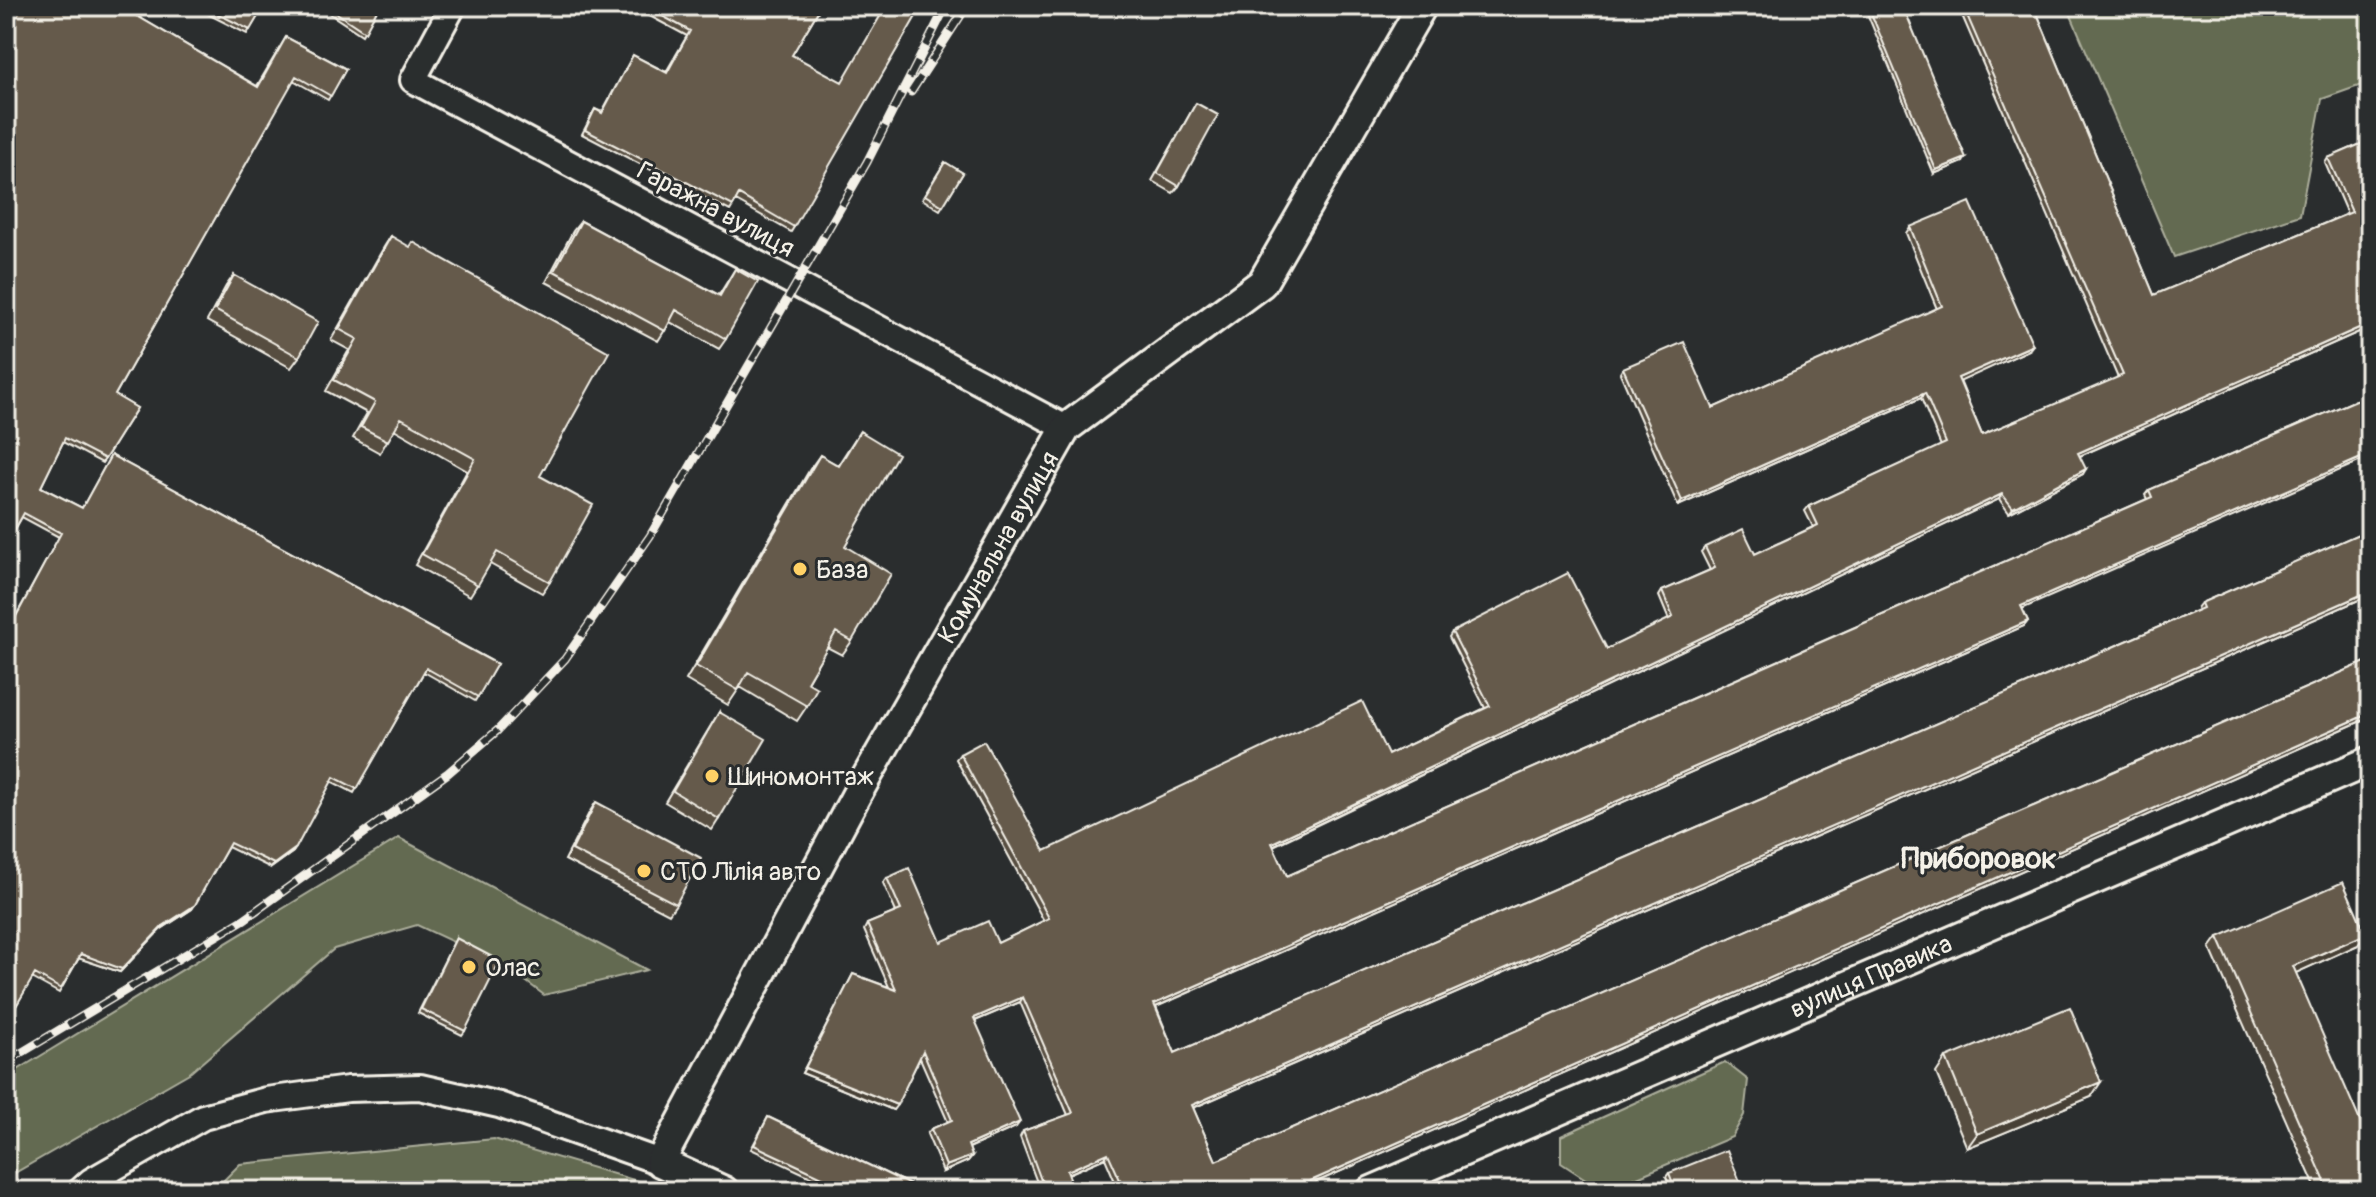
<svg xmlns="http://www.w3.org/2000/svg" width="2376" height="1197" viewBox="0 0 2376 1197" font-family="Pangolin,sans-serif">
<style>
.green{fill:#646b51;stroke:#acae9c;stroke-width:2}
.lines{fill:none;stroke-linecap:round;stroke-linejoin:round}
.minor-casing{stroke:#f4f1e8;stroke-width:30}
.tertiary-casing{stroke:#f4f1e8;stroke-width:34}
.minor{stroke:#2a2d2e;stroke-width:24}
.tertiary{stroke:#2a2d2e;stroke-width:28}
.rail-casing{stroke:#f4f1e8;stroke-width:9}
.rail{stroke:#2a2d2e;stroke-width:6;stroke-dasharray:18;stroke-linecap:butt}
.wall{fill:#574d41;stroke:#f4f1e8;stroke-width:2}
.shaded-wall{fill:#473f35;stroke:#f4f1e8;stroke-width:2}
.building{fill:#655a4c;stroke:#f4f1e8;stroke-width:2}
.poi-dot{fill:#ffd166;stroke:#2a2d2e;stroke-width:3}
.labels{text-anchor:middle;stroke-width:6;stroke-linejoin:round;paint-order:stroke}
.street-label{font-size:26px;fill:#f4f1e8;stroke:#2a2d2e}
.poi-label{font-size:26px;fill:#f4f1e8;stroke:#2a2d2e;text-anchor:start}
.quarter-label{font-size:30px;font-weight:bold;fill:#f4f1e8;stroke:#2a2d2e}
</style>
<rect width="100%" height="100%" fill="#2a2d2e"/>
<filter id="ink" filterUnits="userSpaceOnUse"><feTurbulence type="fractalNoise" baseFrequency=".0125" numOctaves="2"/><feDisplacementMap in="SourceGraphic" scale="16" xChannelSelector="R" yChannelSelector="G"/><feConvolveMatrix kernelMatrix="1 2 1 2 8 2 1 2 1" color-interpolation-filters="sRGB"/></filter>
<g filter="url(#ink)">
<path class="green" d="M2067,6H2370V82L2322,99L2300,215L2174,257Z
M399,838L647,970L544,995L507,967L417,925L334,949L191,1072L6,1178V1077Z
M1725,1062L1748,1080L1744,1115L1732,1137L1604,1191L1561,1163V1136Z
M494,1139L648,1184L652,1191H213L240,1164Z"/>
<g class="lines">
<g class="minor-casing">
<path id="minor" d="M453,6L413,80L1066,428
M80,1191L91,1181L203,1117L266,1100L348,1089L420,1087L499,1105L660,1162"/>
</g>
<g class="tertiary-casing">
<g id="tertiary">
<path id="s1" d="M724,1191L660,1162L858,792L1066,428L1262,283L1422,6"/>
<path id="s2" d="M1371,1191L2370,761"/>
</g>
</g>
<use href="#minor" class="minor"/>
<use href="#tertiary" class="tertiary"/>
<g class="rail-casing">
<path id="rail" d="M911,92L967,6
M6,1062L243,920L448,773L498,730L565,659L650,536L867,162L946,6"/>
</g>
<use href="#rail" class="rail"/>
</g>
<path class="wall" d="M6,6H120L257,86L286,37L346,69L328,100L293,80L115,395L137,408L105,459L102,463L63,442L41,487L82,508L111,455L497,664L475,701L424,672L354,793L331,781L293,852L271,868L228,847L192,909L160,930L120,972L79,958L59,993L32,978L6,1023V634L59,537L22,517L6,545Z
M192,6H264L247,34Z
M318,6H379L362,35Z
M631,6H821L792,55L794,227L791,232L736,201L730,211L582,134L595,109L602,112L633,55L666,72L687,36Z
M1122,6H1141L1135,14Z
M1864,6H1903L1963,162L1934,174Z
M1958,6H2034L2154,295L2347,214L2325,163L2328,158L2370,140V327L2080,456L2083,474L2009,513L1999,499L1273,846L1287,876L2147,499L2145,495L2149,490L2370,394L2022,609L2028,621L2024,626L1156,1007L1175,1053L2198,610L2197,608L2201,603L2370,529V595L1193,1108L1216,1161L2370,660V717L1296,1191H1119L1105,1158L1068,1174L1075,1191H1042L1038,1185L1020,1137L1023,1131L1068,1115L1020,1002L975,1021L1016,1127L969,1148L972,1156L968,1161L943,1172L927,1134L931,1129L948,1122L920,1058L893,1110L802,1073L853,974L889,987L864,930L867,924L896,912L883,883L887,878L941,942L998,943L1044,921L956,759L960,754L1045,851L1388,755L1485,708L1449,637L1452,632L1607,649L1669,620L1659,596L1662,591L1710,570L1701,552L1705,547L1755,554L1813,527L1805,511L1809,506L1941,446L1921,398L1678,506L1620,373L1623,368L1713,408L1937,309L1906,233L1910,227L2029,350L1960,381L1982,435L2118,378Z
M1196,103L1179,186L1173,193L1152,181Z
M945,162L963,173L940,210L922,199Z
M581,221L719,295L735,269L726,339L719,349L670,322L658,341L546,282L573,231Z
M391,236L540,476L550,582L542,593L490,564L470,596L415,565L467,471L394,429L380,453L353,438L367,413L326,391L349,350L331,340L384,247Z
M234,275L299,357L291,368L207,321L226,286Z
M860,431L845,546L852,641L842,655L827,647L807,682V706L797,721L740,687L728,705L686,680L810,469L820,455L838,465Z
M719,712V819L712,830L665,802Z
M596,802L676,904L669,914L565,860L589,813Z
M2218,937L2358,945L2295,973L2370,1191H2317L2210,948Z
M456,938L465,1031L462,1035L418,1013Z
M1946,1058L2091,1097L1967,1148L1936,1073Z
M768,1117L923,1191H841L751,1149Z
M1669,1173L1744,1191H1672L1666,1177Z"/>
<path class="shaded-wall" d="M1966,158L1963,162L1934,174L1936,170Z
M2370,323V327L2075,458L2078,453Z
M2033,345L2029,350L1955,384L1958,378Z
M1925,393L1921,398L1678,506L1682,501Z
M2370,454V457L2017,611L2021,606Z
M2086,469L2083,474L2009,513L2013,508Z
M2002,494L1999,499L1268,848L1272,843Z
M2370,591V595L1188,1110L1192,1105Z
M2028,621L2024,626L1151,1009L1154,1004Z
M2370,713V717L1296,1191H1288Z
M296,848L293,852L271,868L274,864Z
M195,905L192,909L160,930L120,972L78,958L81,954L163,926Z
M2366,934L2358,945L2285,978L2293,966Z
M1023,997L1020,1002L970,1023L974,1018Z
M805,1068L897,1105L893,1110L802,1073Z
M2101,1082L2091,1097L1967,1148L1977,1134Z
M1020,1122L1016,1127L964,1150L968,1145Z
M1108,1153L1105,1158L1063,1176L1067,1171Z
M972,1156L968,1161L943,1172L946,1166Z"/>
<path class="building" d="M6,6H120L258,87L286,37L346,69L331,96L296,76L115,395L137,408L105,459L65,438L41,487L82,508L111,455L497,664L478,697L426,668L357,789L334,777L296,848L274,864L230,843L195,905L163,926L122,969L81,954L61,989L35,974L6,1023V635L61,533L24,513L6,545Z
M202,6H264L250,30Z
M326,6H379L365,32Z
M644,6H821L792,55L842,82L886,6H922L794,227L739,195L733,206L585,130L595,109L602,113L633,55L667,73L690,31Z
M1868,6H1903L1966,158L1936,170Z
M1963,6H2034L2154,295L2352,212L2328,158L2370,140V323L2078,453L2086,469L2013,508L2002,494L1272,843L1287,876L2152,497L2149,490L2370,394V454L2021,606L2028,621L1154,1004L1175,1053L2203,608L2201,603L2370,529V591L1192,1105L1216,1161L2370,660V713L1288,1191H1125L1108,1153L1067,1171L1075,1191H1050L1041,1180L1023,1131L1073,1113L1023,997L974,1018L1020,1122L968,1145L972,1156L946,1166L931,1129L952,1120L923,1051L897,1105L805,1068L853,974L896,990L867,924L901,910L887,878L909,868L941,942L988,921L998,943L1049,918L960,754L984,741L1045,851L1362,701L1388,755L1490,706L1452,632L1568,573L1607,649L1673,617L1662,591L1715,568L1705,547L1743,529L1755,554L1818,525L1809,506L1946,443L1925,393L1682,501L1623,368L1684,342L1713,408L1942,306L1910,227L1970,202L2033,345L1958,378L1982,435L2123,375Z
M1196,103L1218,115L1179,186L1157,173Z
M945,162L963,173L943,206L925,195Z
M581,221L720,296L735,269L758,282L726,339L676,310L665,331L554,271Z
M391,236L410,247L413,242L609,352L540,476L593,505L550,582L497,552L478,585L422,554L475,459L401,418L388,441L361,427L375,402L334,380L357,339L339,329Z
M234,275L318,322L299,357L215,310Z
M860,431L898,454L845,546L891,574L852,641L836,632L807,682L817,688L807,706L748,672L738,690L696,666L820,455L839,466Z
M719,712L766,739L719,819L673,791Z
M596,802L701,858L676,904L572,850Z
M2343,882L2366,934L2293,966L2370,1144V1191H2329L2218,937Z
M456,938L500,961L465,1031L421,1009Z
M2070,1007L2101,1082L1977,1134L1946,1058Z
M768,1117L923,1191H852L754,1145Z
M1727,1150L1744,1191H1676L1669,1173Z"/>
</g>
<g class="poi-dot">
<circle cx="800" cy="569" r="8"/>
<circle cx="712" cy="776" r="8"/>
<circle cx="644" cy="871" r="8"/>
<circle cx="469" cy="967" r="8"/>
</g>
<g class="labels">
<g class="street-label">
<text transform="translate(716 209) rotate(28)" y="9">Гаражна вулиця</text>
<text dy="9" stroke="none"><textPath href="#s1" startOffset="772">Комунальна вулиця</textPath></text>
<text dy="9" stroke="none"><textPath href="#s2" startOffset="544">вулиця Правика</textPath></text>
</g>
<g class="poi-label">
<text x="816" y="578">База</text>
<text x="728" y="785">Шиномонтаж</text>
<text x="660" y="880">СТО Лілія авто</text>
<text x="485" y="976">Олас</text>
</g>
<g class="quarter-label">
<text x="1979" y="868">Приборовок</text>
</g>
</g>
<rect width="2376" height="1197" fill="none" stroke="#2a2d2e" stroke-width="32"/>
<rect x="16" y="16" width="2344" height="1165" fill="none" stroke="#f4f1e8" stroke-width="3" filter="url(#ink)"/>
</svg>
